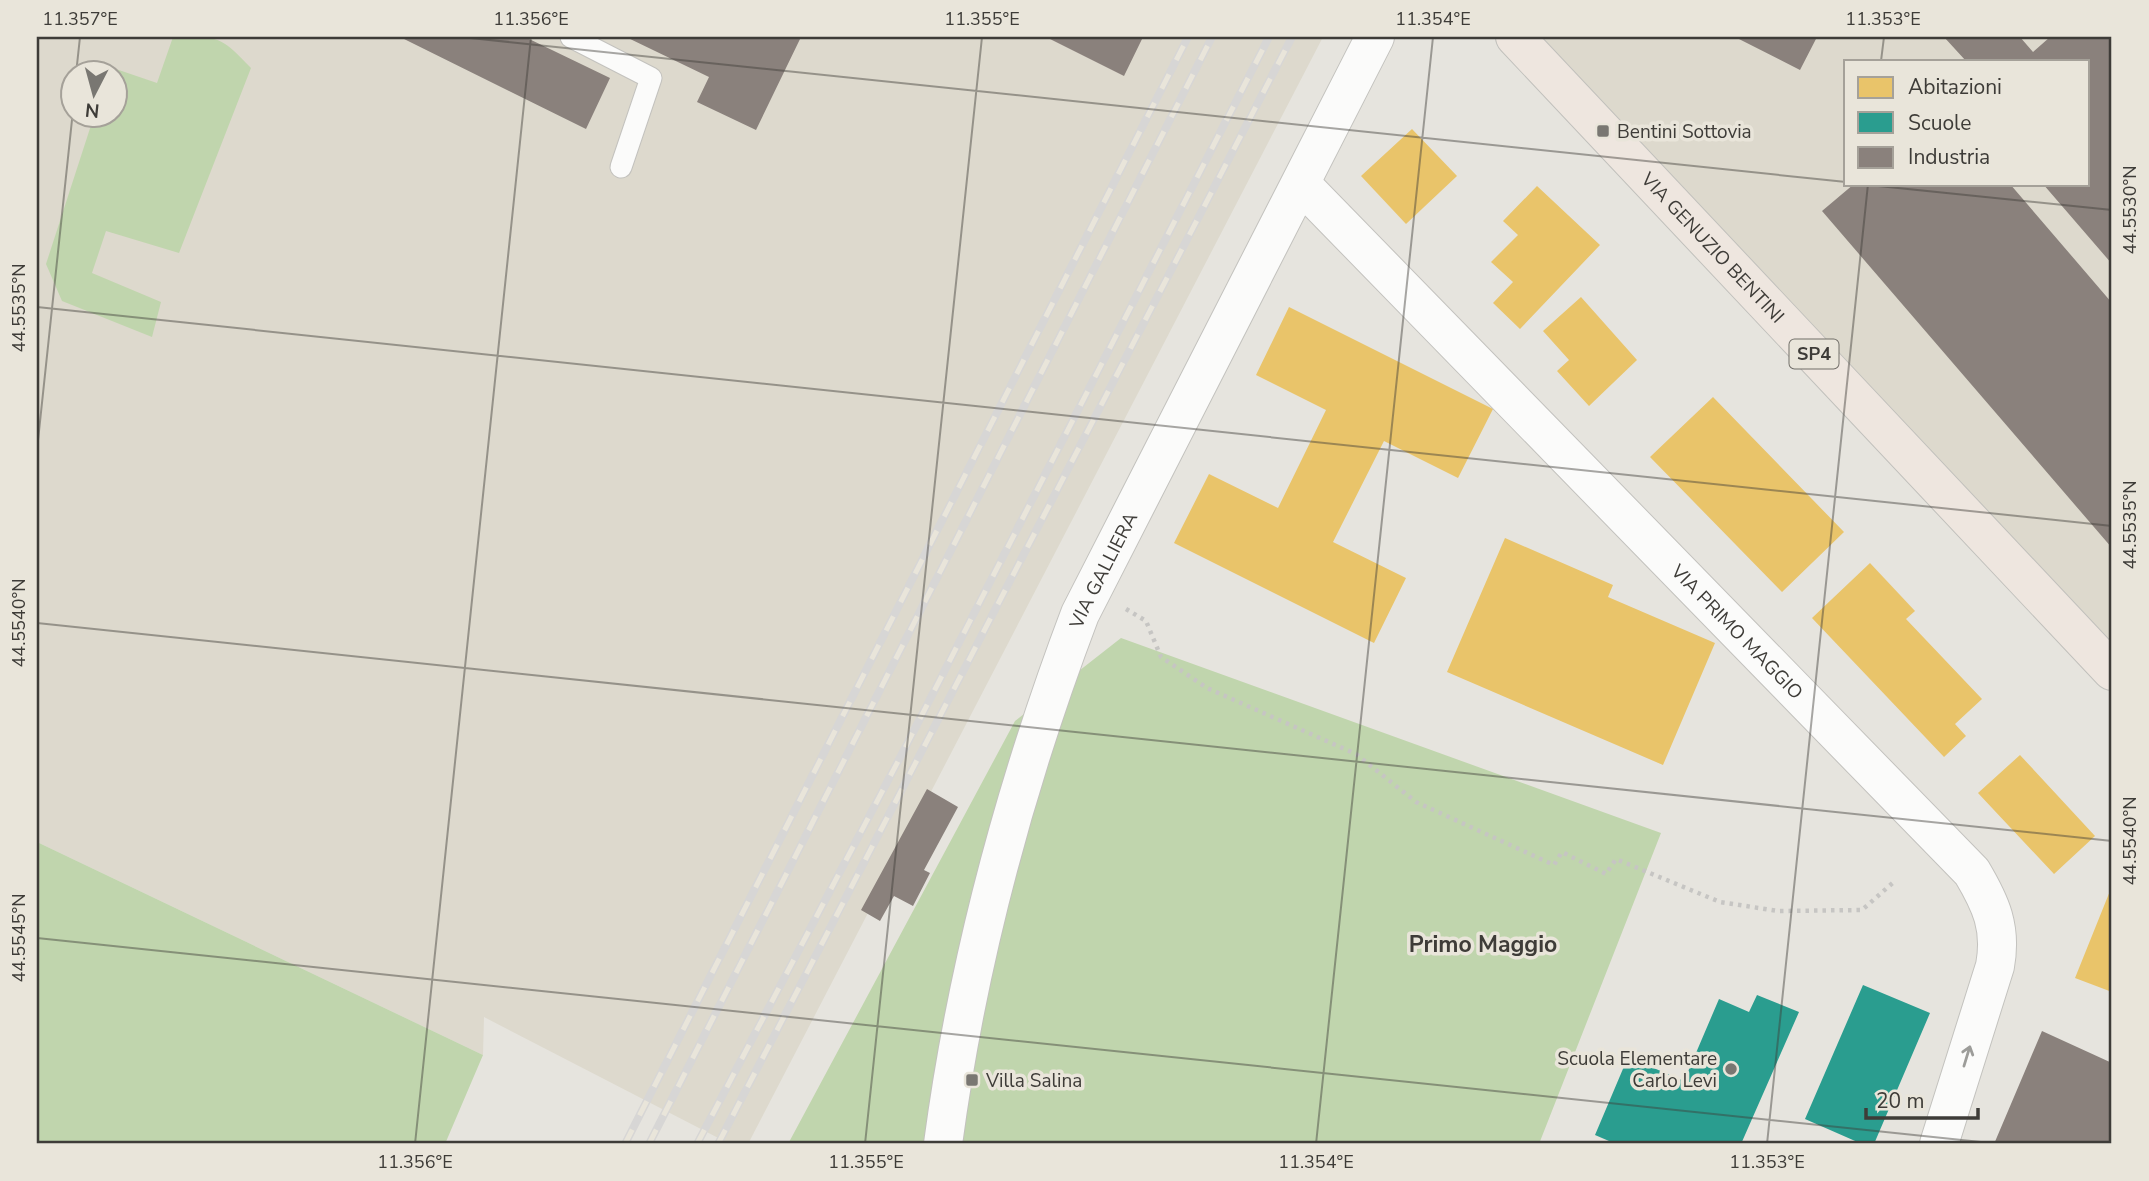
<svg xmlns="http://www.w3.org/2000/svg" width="2149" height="1181" viewBox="0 0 2149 1181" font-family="'Nunito Sans',sans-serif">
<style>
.built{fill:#ddd9cd;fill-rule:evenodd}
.green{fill:#c0d5ad}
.homes{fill:#e9c46a}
.schools{fill:#2a9d8f}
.industry{fill:#8a817c}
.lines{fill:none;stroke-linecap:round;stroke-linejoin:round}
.service-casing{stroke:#c3c2be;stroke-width:23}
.minor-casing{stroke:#c3c2be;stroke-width:40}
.primary-casing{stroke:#c1c0bc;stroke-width:40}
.path{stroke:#c6c5c3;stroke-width:4.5;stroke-dasharray:3.5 5;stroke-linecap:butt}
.service{stroke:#fbfbfa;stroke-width:21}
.minor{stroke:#fbfbfa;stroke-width:38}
.primary{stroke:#eee6df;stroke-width:38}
.rail-casing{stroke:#d7d6d5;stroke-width:8}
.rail{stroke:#e9e5da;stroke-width:5;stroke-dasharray:16;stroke-linecap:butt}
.oneway{stroke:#9c9c99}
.ticks{fill:none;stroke:#3e3c38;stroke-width:2;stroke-opacity:0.45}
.poi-dot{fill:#797772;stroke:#e9e5da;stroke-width:2.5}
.labels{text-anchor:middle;stroke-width:7;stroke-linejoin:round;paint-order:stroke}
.shield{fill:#e9e5da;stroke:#716f69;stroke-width:2}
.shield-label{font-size:18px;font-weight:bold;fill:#3e3c38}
.poi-label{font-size:19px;fill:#3e3c38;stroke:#e9e5da;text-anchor:start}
.street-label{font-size:19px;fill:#3e3c38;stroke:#e9e5da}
.quarter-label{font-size:23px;font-weight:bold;fill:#3e3c38;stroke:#e9e5da}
.neatline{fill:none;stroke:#3e3c38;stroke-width:2.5}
.ticks-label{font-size:18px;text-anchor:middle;fill:#3e3c38}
</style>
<rect width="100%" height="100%" fill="#e6e4de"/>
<path class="built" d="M37,37H1323L748,1144H730L484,1017L483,1055L37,842ZM74,74H116V116H74Z
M1515,37H2112V660ZM1846,61H2088V184H1846Z"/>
<path class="green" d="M173,37C218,37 219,34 251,68L179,253L106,231L92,273L161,302L152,337L62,301L46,264L94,116H116V74L108,73L110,67L157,83Z
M1121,638L1661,833L1539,1144H788L1015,721Z
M37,842L483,1055L445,1144H37Z"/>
<path class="homes" d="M1412,129L1457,176L1406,224L1361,176Z
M1537,186L1600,245L1520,329L1493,303L1513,282L1491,262L1518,235L1503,221Z
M1581,297L1637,360L1589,406L1557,371L1569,360L1543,331Z
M1289,307L1493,409L1458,478L1384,441L1333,542L1406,578L1374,643L1174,543L1209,474L1278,508L1326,410L1256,375Z
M1713,397L1844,532L1782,592L1650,457Z
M1505,538L1613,585L1608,597L1715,643L1663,765L1447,672Z
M1870,563L1915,611L1906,619L1982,699L1955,724L1966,736L1944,757L1812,618Z
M2020,755L2095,836L2054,874L1978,793Z
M2112,886V992L2075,978Z"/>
<path class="schools" d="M1863,985L1930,1013L1874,1144H1862L1805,1119Z
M1757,995L1799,1012L1741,1144H1616L1595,1135L1628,1057L1684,1081L1719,999L1749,1012Z"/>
<path class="industry" d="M400,37H525L610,78L586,129Z
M626,37H801L756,130L697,102L709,77Z
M1046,37H1143L1124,76Z
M1735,37H1817L1800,70Z
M1944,37H2020L2033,52L2050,37H2112V264L2043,184H2088V61H1966Z
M1854,184H2010L2112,303V548L1822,211Z
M927,789L958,807L924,870L930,873L913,906L894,896L880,921L861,910Z
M2042,1031L2112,1063V1144H1994Z"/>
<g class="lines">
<g class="service-casing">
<path id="service" d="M571,37L651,78L621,167"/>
</g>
<g class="minor-casing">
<g id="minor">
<path id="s1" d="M1301,184L1972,872C1991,904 2002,928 1995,966L1939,1144"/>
<path id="s2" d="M943,1144C967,965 1016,783 1080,614L1375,37"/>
</g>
</g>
<g class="primary-casing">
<g id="primary">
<path id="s3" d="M1515,37L2112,671"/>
</g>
</g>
<path class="path" d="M1126,609L1146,621L1161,657L1207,688L1356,754L1416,802L1554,865L1562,852L1606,874L1616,859L1720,902L1778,911L1862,910L1896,880"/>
<use href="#service" class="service"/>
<use href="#minor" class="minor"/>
<use href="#primary" class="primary"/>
<g class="rail-casing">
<path id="rail" d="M625,1144L1188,37
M649,1144L1212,37
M697,1144L905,748L1269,37
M718,1144L1292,37"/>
</g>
<use href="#rail" class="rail"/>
</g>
<defs><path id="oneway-shaft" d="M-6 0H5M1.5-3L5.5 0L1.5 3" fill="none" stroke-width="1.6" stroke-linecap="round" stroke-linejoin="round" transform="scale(1.75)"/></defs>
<use class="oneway" href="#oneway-shaft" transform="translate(1967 1056) rotate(-73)"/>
<path class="ticks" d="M461,37L1846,182M1881,61L1884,37M76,74L80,37M1859,184L2112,210M37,307L2112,526M37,450L74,101M37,623L2112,841M37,938L2000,1144M415,1144L531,37M865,1144L982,37M1316,1144L1433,37M1767,1144L1868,184"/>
<g class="poi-dot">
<rect x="1596" y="124" width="14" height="14" rx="3.5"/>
<circle cx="1731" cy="1069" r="7"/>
<rect x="965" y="1073" width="14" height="14" rx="3.5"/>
</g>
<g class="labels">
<rect class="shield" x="1789.5" y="339.5" width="49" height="29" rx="5"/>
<g class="shield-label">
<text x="1814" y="360">SP4</text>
</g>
<g class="poi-label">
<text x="1617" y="138">Bentini Sottovia</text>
<text x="1717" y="1065" text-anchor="end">Scuola Elementare<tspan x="1717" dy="22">Carlo Levi</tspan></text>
<text x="986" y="1087">Villa Salina</text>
</g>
<g class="street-label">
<text dy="7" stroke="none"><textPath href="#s3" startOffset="289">VIA GENUZIO BENTINI</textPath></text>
<text dy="7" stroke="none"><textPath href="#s2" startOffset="598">VIA GALLIERA</textPath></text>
<text dy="7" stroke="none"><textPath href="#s1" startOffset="625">VIA PRIMO MAGGIO</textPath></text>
</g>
<g class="quarter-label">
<text x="1483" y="952">Primo Maggio</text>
</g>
</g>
<rect width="2149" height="1181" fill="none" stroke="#e9e5da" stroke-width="77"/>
<rect x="1844" y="60" width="245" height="126" fill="#e9e5da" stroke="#a5a199" stroke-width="2"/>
<rect x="1858" y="77" width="35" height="21" fill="#e9c46a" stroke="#a5a199" stroke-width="2"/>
<text x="1908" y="94" font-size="21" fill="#3e3c38">Abitazioni</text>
<rect x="1858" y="112" width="35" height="21" fill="#2a9d8f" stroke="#a5a199" stroke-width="2"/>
<text x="1908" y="130" font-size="21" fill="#3e3c38">Scuole</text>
<rect x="1858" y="147" width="35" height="21" fill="#8a817c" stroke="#a5a199" stroke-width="2"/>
<text x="1908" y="164" font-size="21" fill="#3e3c38">Industria</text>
<g transform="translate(94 94) rotate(186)"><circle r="33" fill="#e9e5da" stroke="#a5a199" stroke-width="2"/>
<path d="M0-5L12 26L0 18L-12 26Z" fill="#797772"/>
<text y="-10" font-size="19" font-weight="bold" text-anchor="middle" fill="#3e3c38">N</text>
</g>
<path d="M1866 1108v10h112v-10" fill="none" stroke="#3e3c38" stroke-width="3.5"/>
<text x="1876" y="1108" font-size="21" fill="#3e3c38" stroke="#e9e5da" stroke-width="5" paint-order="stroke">20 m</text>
<rect x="38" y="38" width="2072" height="1104" class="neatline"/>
<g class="ticks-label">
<text x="80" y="25">11.357°E</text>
<text x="531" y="25">11.356°E</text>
<text x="982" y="25">11.355°E</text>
<text x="1433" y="25">11.354°E</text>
<text x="1883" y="25">11.353°E</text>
<text transform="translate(2130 210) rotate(-90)" y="6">44.5530°N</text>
<text transform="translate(19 308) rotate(-90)" y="6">44.5535°N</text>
<text transform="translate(2130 525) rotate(-90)" y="6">44.5535°N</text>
<text transform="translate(19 623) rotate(-90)" y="6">44.5540°N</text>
<text transform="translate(2130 841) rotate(-90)" y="6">44.5540°N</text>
<text transform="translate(19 938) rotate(-90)" y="6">44.5545°N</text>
<text x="415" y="1168">11.356°E</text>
<text x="866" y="1168">11.355°E</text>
<text x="1316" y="1168">11.354°E</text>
<text x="1767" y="1168">11.353°E</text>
</g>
</svg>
